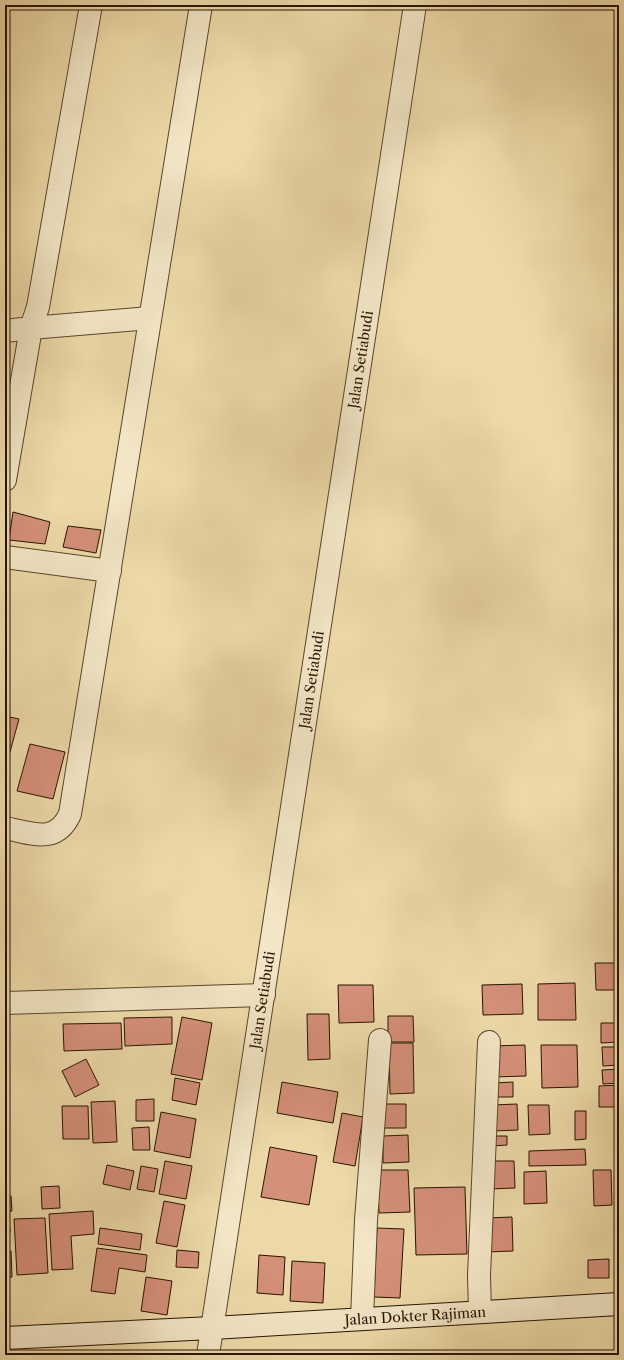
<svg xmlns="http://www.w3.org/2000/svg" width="624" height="1360" viewBox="0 0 624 1360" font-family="'Libre Caslon Text',serif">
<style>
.building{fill:#d59079;stroke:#281401}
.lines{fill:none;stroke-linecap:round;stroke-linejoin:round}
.street-casing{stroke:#59452b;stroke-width:24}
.secondary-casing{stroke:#281401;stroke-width:24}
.street{stroke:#f3e6c6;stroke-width:22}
.secondary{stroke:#f3e6c6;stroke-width:22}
.labels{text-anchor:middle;stroke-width:4;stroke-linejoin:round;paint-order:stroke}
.street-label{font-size:14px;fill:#281401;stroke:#f3e6c6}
</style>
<rect width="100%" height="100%" fill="#edd9a8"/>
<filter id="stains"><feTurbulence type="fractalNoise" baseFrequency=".005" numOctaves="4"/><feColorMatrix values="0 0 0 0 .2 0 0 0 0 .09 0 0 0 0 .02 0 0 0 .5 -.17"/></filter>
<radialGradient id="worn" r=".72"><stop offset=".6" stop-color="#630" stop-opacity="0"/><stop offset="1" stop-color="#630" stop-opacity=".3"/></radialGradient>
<path class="building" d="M13,512L50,522L45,544L9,540Z
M68,526L101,530L96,553L63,547Z
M5,716L19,719L7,763H5Z
M30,744L65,752L53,799L17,791Z
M595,963H619V990H596Z
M575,983L576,1020H538V984Z
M522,984L523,1014L483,1015L482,985Z
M338,985H373L374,1022L339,1023Z
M307,1014H329L330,1059L308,1060Z
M388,1016H413L414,1042H388Z
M172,1017V1044L125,1046L124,1018Z
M182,1017L212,1023L202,1080L171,1074Z
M121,1023L122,1049L64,1051L63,1024Z
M601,1023H619V1042L601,1043Z
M389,1043H413L414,1093L390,1094Z
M525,1045L526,1076L493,1077L492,1046Z
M541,1045H577L578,1087L542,1088Z
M602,1047H619V1065L603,1066Z
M86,1059L99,1085L75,1097L62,1071Z
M619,1069V1083L603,1084L602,1070Z
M175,1078L200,1083L196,1105L172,1100Z
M282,1082L338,1092L333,1123L277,1113Z
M513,1082V1097H494V1083Z
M619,1085V1107H599V1086Z
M154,1099V1121H136V1100Z
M115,1101L117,1142L93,1143L91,1102Z
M383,1104H406V1128H383Z
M517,1104L518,1130L493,1131L492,1105Z
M528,1105H549L550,1134L529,1135Z
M62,1106H88L89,1139H63Z
M575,1111H586V1139L575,1140Z
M161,1112L196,1119L190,1158L154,1151Z
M342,1113L363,1117L355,1166L333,1162Z
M149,1127L150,1150H133L132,1128Z
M408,1135L409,1162L383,1163V1136Z
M492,1136H507V1145L492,1146Z
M270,1147L317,1156L309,1205L261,1197Z
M585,1149L586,1165L529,1166V1151Z
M165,1161L192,1166L186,1199L159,1194Z
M488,1161H514L515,1188L489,1189Z
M107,1165L134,1171L130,1190L103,1184Z
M141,1166L158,1169L154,1192L137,1189Z
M377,1170H408L410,1212L379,1213Z
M593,1170H611L612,1205L594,1206Z
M546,1171L547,1203L524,1204V1172Z
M59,1186L60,1208L42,1209L41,1187Z
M465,1187L467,1254L416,1255L414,1188Z
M5,1196H11L12,1211L5,1212Z
M164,1201L185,1205L177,1247L156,1243Z
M93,1211L94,1234L71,1236L73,1269L52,1270L49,1214Z
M5,1217H9L10,1232H5Z
M512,1217L513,1251L487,1252L486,1218Z
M45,1218L48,1273L17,1275L14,1219Z
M100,1228L142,1234L140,1250L98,1244Z
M377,1228L404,1229L400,1298L374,1297Z
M5,1237H8L9,1247H5Z
M97,1248L147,1255L145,1272L119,1268L115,1294L91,1291Z
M177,1250L199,1252L198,1268L176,1267Z
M5,1251H11L12,1277L5,1278Z
M259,1255L285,1257L283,1295L257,1293Z
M609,1259V1278H588V1260Z
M292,1261L325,1263L323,1303L290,1301Z
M146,1277L172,1281L167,1315L141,1311Z"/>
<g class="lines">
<g class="street-casing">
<g id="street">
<path d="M5,331L31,328L38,307L91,5"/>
<path d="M5,480L31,328L150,318"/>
<path d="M5,557L110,571"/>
<path d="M5,828C32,833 56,845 70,814L201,5"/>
<path d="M5,1003L264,995"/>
<path d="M480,1312L479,1276L489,1042"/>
<path d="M362,1319L366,1220L380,1040"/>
<path id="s1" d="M208,1355L415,5"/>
</g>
</g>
<g class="secondary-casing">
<g id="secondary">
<path id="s2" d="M5,1338L212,1328L619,1304"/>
</g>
</g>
<use href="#street" class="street"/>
<use href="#secondary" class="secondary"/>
</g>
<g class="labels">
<g class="street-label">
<text dy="5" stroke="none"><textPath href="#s1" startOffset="1007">Jalan Setiabudi</textPath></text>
<text dy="5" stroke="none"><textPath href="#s1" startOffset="683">Jalan Setiabudi</textPath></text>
<text dy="5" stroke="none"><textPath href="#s1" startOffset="359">Jalan Setiabudi</textPath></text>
<text dy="5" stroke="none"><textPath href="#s2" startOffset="411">Jalan Dokter Rajiman</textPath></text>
</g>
</g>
<rect width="624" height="1360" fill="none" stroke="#edd9a8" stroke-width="20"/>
<rect x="6" y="6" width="612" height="1348" fill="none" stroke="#281401" stroke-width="2"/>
<rect x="10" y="10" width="604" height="1340" fill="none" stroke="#281401"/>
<rect width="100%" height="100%" filter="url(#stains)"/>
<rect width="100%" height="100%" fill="url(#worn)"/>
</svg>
